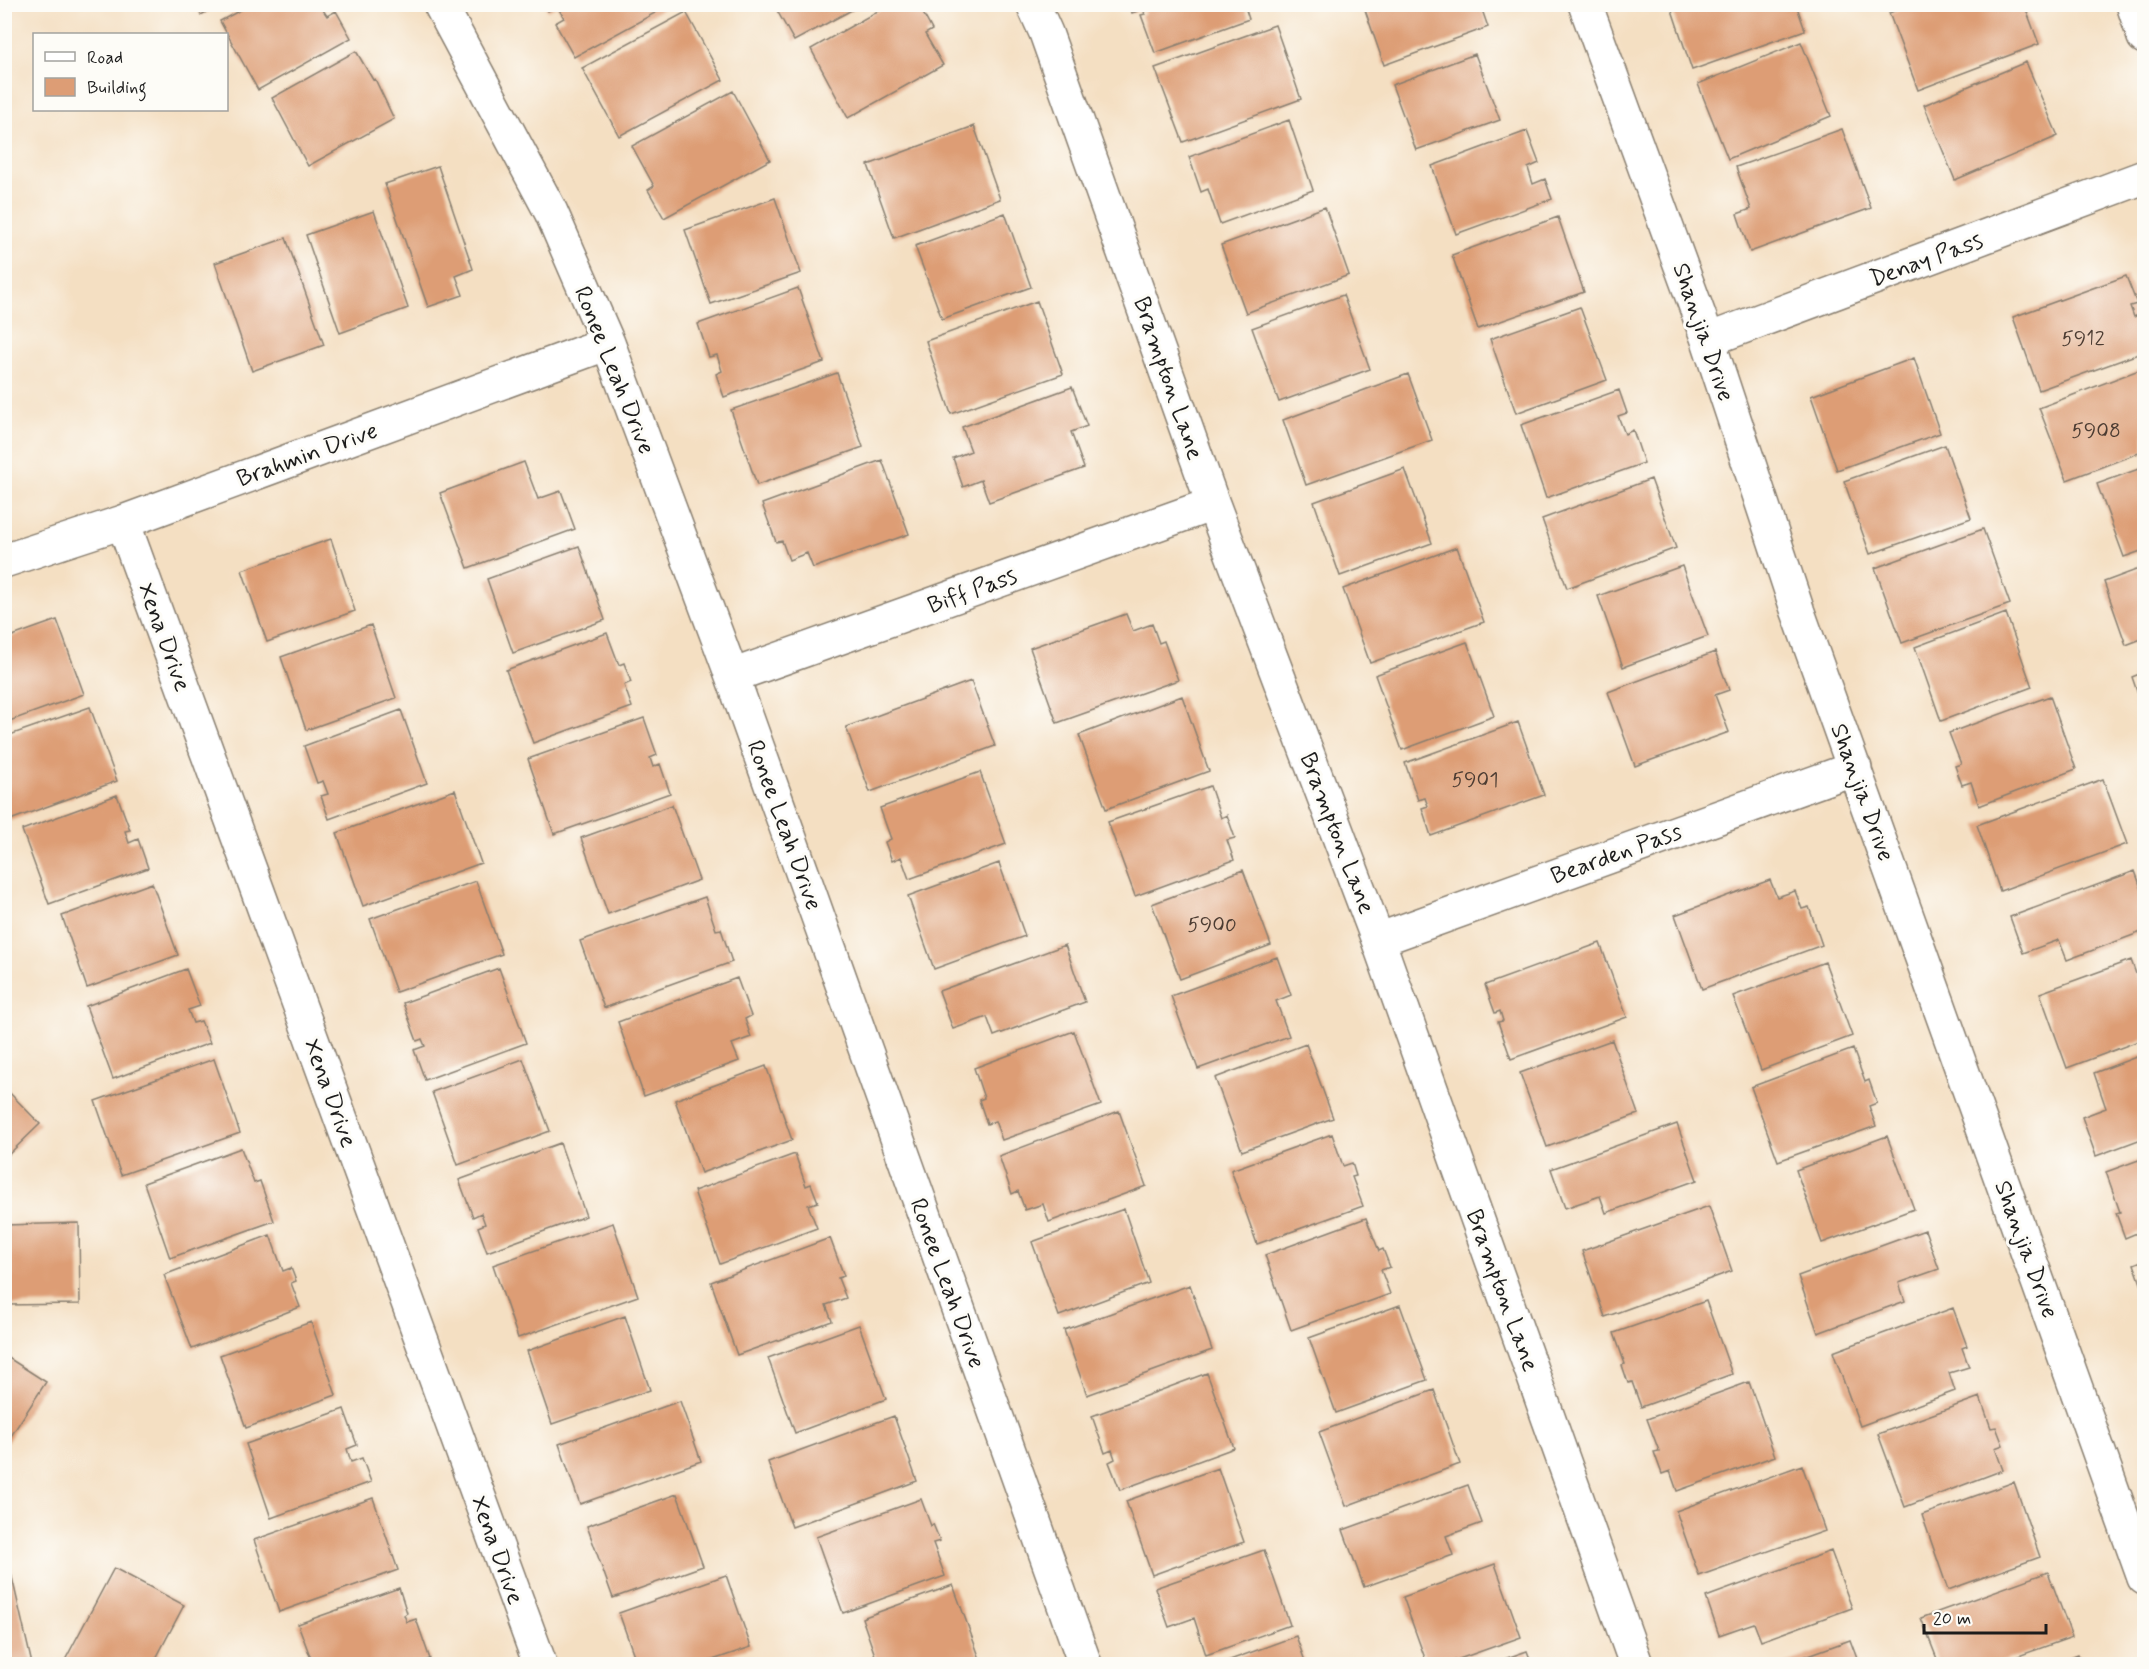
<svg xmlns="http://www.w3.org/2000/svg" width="2149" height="1669" viewBox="0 0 2149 1669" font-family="Mynerve,sans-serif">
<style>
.building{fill:#dd9d75}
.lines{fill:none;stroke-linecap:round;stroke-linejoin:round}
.street-casing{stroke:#887e6f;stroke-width:36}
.street{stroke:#fff;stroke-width:33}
.labels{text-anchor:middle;stroke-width:6;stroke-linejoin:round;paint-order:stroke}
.number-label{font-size:21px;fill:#4c3c32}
.street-label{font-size:24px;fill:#1c1c1c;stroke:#fdfcf7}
</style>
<rect width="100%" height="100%" fill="#fdfcf7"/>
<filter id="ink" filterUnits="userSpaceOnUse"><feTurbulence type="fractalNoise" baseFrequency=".0167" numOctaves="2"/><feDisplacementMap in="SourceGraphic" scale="12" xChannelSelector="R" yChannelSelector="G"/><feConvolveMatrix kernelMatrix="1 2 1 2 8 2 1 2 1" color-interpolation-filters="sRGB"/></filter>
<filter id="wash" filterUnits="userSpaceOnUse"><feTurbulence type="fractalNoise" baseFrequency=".008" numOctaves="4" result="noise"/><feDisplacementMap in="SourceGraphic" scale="24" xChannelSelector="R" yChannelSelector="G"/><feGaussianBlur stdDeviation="1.35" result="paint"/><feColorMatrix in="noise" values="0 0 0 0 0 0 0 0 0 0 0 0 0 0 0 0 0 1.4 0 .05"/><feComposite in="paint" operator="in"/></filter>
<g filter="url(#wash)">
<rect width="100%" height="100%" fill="#f4dfc2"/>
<g id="blocks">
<path class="building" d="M195,4H221L201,15Z
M544,4H665L666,7L574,57L555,23L564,18L557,6L548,11Z
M890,4H918L932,30L925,34L943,65L848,118L811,49Z
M1129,4H1244L1249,19L1155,53L1141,15L1145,14L1143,9L1132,13Z
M1363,4H1480L1488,27L1384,65Z
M1670,4H1796L1805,30L1692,70Z
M1912,4H2024L2039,44L1918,90L1889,13Z
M250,5H328L329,7L323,10L327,16L336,11L351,38L258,90L220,21Z
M774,5H861L794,41Z
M686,12L723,80L619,136L582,68Z
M1275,25L1301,99L1183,142L1155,68Z
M1801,42L1831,116L1728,159L1698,84Z
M356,51L373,80L375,79L394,119L308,166L272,98Z
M1475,54L1500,120L1416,150L1392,85Z
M2026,62L2058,136L1955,180L1924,105Z
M733,91L770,160L664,218L648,190L654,186L632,146Z
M1289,120L1313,190L1220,224L1208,189L1201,192L1189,157Z
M974,126L1000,199L894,238L868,165Z
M1842,129L1871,208L1750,252L1737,214L1751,209L1736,167Z
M1527,131L1539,163L1528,168L1533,184L1545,179L1552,199L1456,234L1432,166Z
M438,166L473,269L456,276L463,295L428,307L385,184Z
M775,198L801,273L711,304L685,230Z
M1325,207L1349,275L1246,313L1221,245Z
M374,211L408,308L340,333L306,235Z
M1005,213L1031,287L942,319L915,246Z
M1558,217L1584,292L1478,329L1452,255Z
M286,238L324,345L252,371L215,263Z
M2126,276L2137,304L2130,306L2134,317L2140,314L2144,325V352L2039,390L2013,317Z
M798,288L824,362L724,397L716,374L722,371L717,355L709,357L698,324Z
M1343,295L1370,369L1279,402L1252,328Z
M1037,301L1063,374L951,414L926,341Z
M1580,307L1607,380L1516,413L1490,339Z
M1914,358L1940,433L1837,470L1811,396Z
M2144,368V451L2067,480L2039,408Z
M837,373L863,447L757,485L731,410Z
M1408,374L1432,440L1306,485L1283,420Z
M1072,387L1087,426L1071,432L1084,468L989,502L981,480L963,487L953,458L971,451L962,427Z
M1619,390L1627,413L1618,416L1625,434L1633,430L1644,463L1546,498L1521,425Z
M1945,445L1971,518L1870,554L1844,481Z
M882,460L909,534L813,568L807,553L789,560L782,541L776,542L762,504Z
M524,462L538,499L561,491L575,529L468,568L440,493Z
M2144,467V550L2124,557L2097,484Z
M1405,469L1432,543L1340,576L1314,502Z
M1651,479L1676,548L1567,588L1542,519Z
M1983,529L2010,604L1902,643L1875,568Z
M331,539L355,611L267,642L242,570Z
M579,546L605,620L513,653L487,579Z
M1457,547L1484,622L1370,663L1343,589Z
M1682,566L1708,636L1623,667L1598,596Z
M2144,567V638L2126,645L2104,582Z
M2006,613L2032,687L1941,721L1915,647Z
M1126,614L1133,631L1152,624L1159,643L1164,641L1178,680L1057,723L1030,648Z
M57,620L84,694L4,723V639Z
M371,625L396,698L306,730L281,657Z
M607,633L619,665L624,663L631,682L624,685L632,707L533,743L506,670Z
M1467,642L1494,716L1402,750L1375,675Z
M1715,652L1729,690L1715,695L1729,732L1635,766L1608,692Z
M2144,672V712L2132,677Z
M971,681L995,746L870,792L846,727Z
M1182,696L1209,771L1106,809L1079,735Z
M2050,696L2076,769L1979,806L1971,782L1962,785L1955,766L1961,764L1949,733Z
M90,707L117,781L10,820L4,805V737Z
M401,710L427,783L329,819L321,796L328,794L323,781L317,783L304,746Z
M644,718L657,755L650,758L653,767L660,764L670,793L554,834L528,759Z
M1518,722L1544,795L1431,836L1422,808L1428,806L1425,798L1418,800L1405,763Z
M980,772L1006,844L909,879L901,857L892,861L885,842L891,839L880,808Z
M2103,779L2127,844L2000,891L1977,825Z
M1210,786L1221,818L1227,815L1235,838L1227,840L1234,860L1135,896L1108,822Z
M455,790L481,863L363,906L337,833Z
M117,795L130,830L125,831L129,843L138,839L148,868L49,904L22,830Z
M672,805L699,880L608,914L581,838Z
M999,863L1025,936L934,969L908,896Z
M1243,870L1271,945L1180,979L1152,904Z
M2135,871L2144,896V931L2067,960L2059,940L2023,953L2010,917Z
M1770,880L1777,897L1795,891L1802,909L1809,907L1822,945L1702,989L1675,915Z
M476,881L502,954L396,992L370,919Z
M152,883L178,955L87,988L62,916Z
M705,897L716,930L721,929L732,962L604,1008L580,941Z
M1600,943L1627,1017L1511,1059L1498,1022L1503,1021L1500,1011L1495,1013L1485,985Z
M1065,945L1085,1002L994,1036L987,1017L953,1029L939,991Z
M1277,957L1291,995L1276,1001L1289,1036L1198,1069L1171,996Z
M2131,960L2144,996V1039L2067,1068L2040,993Z
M1825,962L1852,1036L1761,1070L1733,996Z
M499,968L526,1043L425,1080L414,1050L425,1046L422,1039L417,1041L403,1003Z
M186,969L200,1006L188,1010L193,1023L201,1021L210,1043L113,1079L86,1006Z
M737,978L751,1016L745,1019L751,1037L732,1044L739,1061L644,1096L618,1022Z
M1074,1031L1101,1105L1002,1140L995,1121L987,1124L979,1100L984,1098L974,1068Z
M1612,1040L1638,1114L1547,1147L1520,1073Z
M1306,1044L1333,1118L1242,1151L1215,1078Z
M1853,1049L1865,1082L1869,1080L1877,1103L1869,1106L1876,1126L1778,1161L1751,1087Z
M2144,1054V1138L2096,1156L2082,1117L2106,1108L2094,1073Z
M214,1059L240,1133L121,1175L95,1101Z
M523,1059L550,1131L458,1165L432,1092Z
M766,1066L792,1140L701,1173L675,1100Z
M4,1087L40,1124L4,1159Z
M1119,1111L1146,1186L1049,1222L1043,1204L1025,1210L1018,1191L1012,1194L999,1156Z
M1677,1124L1697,1180L1606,1213L1600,1196L1565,1208L1551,1169Z
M1332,1134L1343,1166L1352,1163L1356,1176L1352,1177L1363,1206L1257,1244L1231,1170Z
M1887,1136L1914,1209L1822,1243L1796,1170Z
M560,1143L586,1216L487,1252L478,1227L485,1224L481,1213L473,1217L459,1180Z
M241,1148L254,1183L260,1181L274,1221L170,1258L144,1183Z
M795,1154L806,1186L811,1184L818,1202L808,1205L817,1228L720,1264L694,1191Z
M2144,1158V1230L2125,1238L2116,1213L2120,1212L2106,1172Z
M1709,1206L1732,1271L1605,1317L1582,1251Z
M1124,1209L1149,1283L1059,1316L1032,1242Z
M1366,1218L1379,1251L1383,1249L1390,1267L1381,1270L1390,1294L1291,1330L1265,1255Z
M79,1223L80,1304L5,1305V1225Z
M613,1223L638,1296L518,1338L493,1265Z
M1925,1230L1939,1269L1899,1283L1905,1301L1818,1333L1798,1276Z
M270,1235L283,1271L291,1268L296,1281L291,1283L300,1307L192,1349L164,1275Z
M830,1238L844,1276L838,1278L846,1298L826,1305L832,1321L737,1355L711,1282Z
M2144,1260V1292L2134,1264Z
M1190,1285L1212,1350L1087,1395L1064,1330Z
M1706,1301L1732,1374L1641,1407L1632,1382L1628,1383L1622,1365L1625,1364L1614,1333Z
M1400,1305L1427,1380L1336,1413L1309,1338Z
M1953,1308L1967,1346L1962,1348L1969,1367L1949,1373L1955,1391L1860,1426L1833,1352Z
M625,1316L650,1390L552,1424L527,1351Z
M311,1322L336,1395L246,1428L220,1355Z
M859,1325L886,1399L795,1433L768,1358Z
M4,1355L46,1382L4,1447Z
M1207,1373L1234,1448L1120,1490L1109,1462L1115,1459L1112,1450L1105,1453L1092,1416Z
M1749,1382L1775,1456L1677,1491L1670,1471L1662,1474L1654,1452L1659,1451L1647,1419Z
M1434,1390L1460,1464L1346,1506L1319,1432Z
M1980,1397L1991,1428L1996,1427L2003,1445L1995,1448L2003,1470L1905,1507L1878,1434Z
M680,1401L701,1461L580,1504L559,1444Z
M344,1409L357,1445L347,1449L351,1462L362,1458L371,1482L271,1518L246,1444Z
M894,1416L917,1481L792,1527L768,1462Z
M1802,1465L1825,1531L1699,1576L1676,1511Z
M1218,1468L1244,1542L1152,1575L1126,1501Z
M2014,1482L2040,1557L1948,1590L1922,1515Z
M1468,1485L1482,1523L1446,1536L1453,1555L1364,1587L1343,1530Z
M677,1494L703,1566L613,1598L587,1526Z
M373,1498L398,1570L279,1612L254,1540Z
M921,1499L931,1526L933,1524L940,1541L933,1543L945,1576L843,1613L816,1537Z
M4,1547H5L32,1664H4Z
M1264,1550L1290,1625L1206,1655L1194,1618L1169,1627L1155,1588Z
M1831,1551L1852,1608L1761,1641L1754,1623L1719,1635L1706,1597Z
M1495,1564L1521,1637L1445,1664H1427L1403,1597Z
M114,1568L184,1605L153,1664H63Z
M2048,1572L2072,1637L1996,1664H1939L1921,1618Z
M726,1575L751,1647L701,1664H637L619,1613Z
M953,1585L980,1659L966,1664H878L862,1618Z
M399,1588L407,1613L404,1615L407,1622L416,1619L430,1659L415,1664H313L298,1624Z
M1296,1636L1306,1664H1219Z
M1850,1640L1859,1664H1784Z
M1527,1651L1532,1664H1490Z
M2078,1654L2081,1664H2051Z"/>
</g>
</g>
<g filter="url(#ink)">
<use href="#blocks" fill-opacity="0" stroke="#887e6f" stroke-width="1.5"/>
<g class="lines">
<g class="street-casing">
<path id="street" d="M440,4L551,212L608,343L732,676L1085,1664
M1033,4L1046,33L1213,504L1378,940L1636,1664
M1585,4L1708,340L1798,612L2144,1578
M2133,4L2144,37
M1708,340L2144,177
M123,522L540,1664
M4,561L123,522L608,343
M732,676L1213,504
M1378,940L1855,768"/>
</g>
<use href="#street" class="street"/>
</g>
</g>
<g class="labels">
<g class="number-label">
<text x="2083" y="345">5912</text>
<text x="2096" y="437">5908</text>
<text x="1475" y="786">5901</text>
<text x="1212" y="931">5900</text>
</g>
<g class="street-label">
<text transform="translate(1926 259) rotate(-20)" y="8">Denay Pass</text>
<text transform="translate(1704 332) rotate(71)" y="8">Shanjia Drive</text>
<text transform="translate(615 370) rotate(68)" y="8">Ronee Leah Drive</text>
<text transform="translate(1169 378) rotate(71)" y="8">Brampton Lane</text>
<text transform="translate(307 454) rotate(-20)" y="8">Brahmin Drive</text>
<text transform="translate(972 590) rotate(-20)" y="8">Biff Pass</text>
<text transform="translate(165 637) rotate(70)" y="8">Xena Drive</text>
<text transform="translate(1863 792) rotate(70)" y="8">Shanjia Drive</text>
<text transform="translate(785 825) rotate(70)" y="8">Ronee Leah Drive</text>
<text transform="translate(1338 833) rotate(69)" y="8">Brampton Lane</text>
<text transform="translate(1616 853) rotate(-20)" y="8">Bearden Pass</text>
<text transform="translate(331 1093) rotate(70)" y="8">Xena Drive</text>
<text transform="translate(2027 1249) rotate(70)" y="8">Shanjia Drive</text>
<text transform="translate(948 1283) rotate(70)" y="8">Ronee Leah Drive</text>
<text transform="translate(1503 1290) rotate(70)" y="8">Brampton Lane</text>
<text transform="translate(498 1550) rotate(70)" y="8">Xena Drive</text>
</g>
</g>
<rect width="2149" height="1669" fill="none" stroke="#fdfcf7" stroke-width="24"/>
<rect x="33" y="33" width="195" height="78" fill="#fdfcf7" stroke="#a3a29f" stroke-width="1.5"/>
<rect x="45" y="52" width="30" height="9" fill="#ffffff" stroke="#a3a29f" stroke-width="1.5"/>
<text x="87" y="63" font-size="18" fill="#1c1c1c">Road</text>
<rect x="45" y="78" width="30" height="18" fill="#dd9d75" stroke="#a3a29f" stroke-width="1.5"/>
<text x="87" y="93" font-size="18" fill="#1c1c1c">Building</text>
<path d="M1924 1624v9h122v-9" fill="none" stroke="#1c1c1c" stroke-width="3"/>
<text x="1933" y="1624" font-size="18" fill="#1c1c1c" stroke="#fdfcf7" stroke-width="4.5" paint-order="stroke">20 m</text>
</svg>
